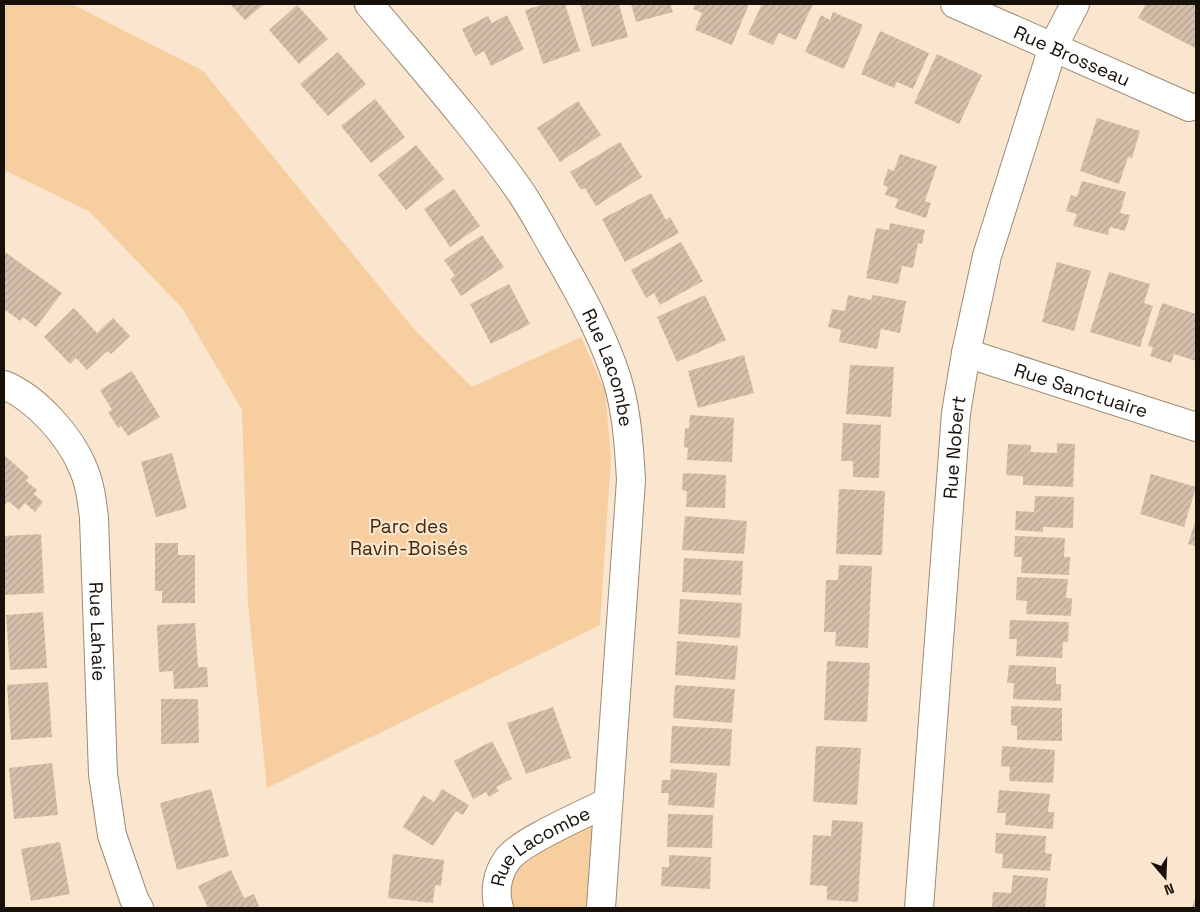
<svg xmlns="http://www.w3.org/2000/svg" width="1200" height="912" viewBox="0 0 1200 912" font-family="'Space Grotesk',sans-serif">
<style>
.green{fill:#f7ce9f}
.building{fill:url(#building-hatch)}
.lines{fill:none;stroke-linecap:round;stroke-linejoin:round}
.street-casing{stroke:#9c8a75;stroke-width:30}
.street{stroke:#fff;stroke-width:28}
.labels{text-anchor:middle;stroke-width:4.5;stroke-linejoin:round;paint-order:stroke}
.street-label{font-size:19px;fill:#181109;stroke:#fae6cf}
.park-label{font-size:19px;fill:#402a0c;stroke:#fae6cf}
</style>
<defs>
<pattern id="building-hatch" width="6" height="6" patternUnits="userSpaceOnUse" patternTransform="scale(1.25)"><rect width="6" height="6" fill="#d4c0aa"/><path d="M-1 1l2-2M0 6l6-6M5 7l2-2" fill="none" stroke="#b5a491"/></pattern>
</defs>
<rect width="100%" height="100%" fill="#fae6cf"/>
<path class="green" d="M4,4H72L203,71L415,330L472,387L581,337L605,391L611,458L600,625L267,788L248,604L242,410L182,308L89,211L4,170Z
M608,802L601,908H499L500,874Z"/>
<path class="building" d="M230,4H264L245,20Z
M545,4H565L580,51L543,64L525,10Z
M580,4H619L628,37L592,47Z
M631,4H670L673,12L636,22Z
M695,4H749L732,45L695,30L702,13L693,9Z
M762,4H813L796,40L779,33L773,45L748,34Z
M1146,4H1196L1195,48L1138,18Z
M297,5L328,39L299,64L269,30Z
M833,12L863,25L844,69L805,52L821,15L830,20Z
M507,15L524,49L491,66L484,51L475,56L462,29L488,16L492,23Z
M880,31L929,53L913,89L897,82L894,88L861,74Z
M338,52L366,84L328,116L300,84Z
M937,54L982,75L959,124L914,103Z
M375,99L405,137L371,163L341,126Z
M578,101L601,135L560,162L537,128Z
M1097,118L1140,131L1132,158L1128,157L1119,184L1080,171Z
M620,142L642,177L596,206L585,188L581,190L570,172Z
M416,145L444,179L406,210L378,175Z
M900,154L937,166L925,201L931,203L926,218L895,208L898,199L885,195L888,187L883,185L888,169L894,171Z
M1082,181L1126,192L1120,213L1130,215L1125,231L1110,227L1108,235L1073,226L1077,214L1066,211L1071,195L1077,197Z
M454,189L480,226L450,247L424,209Z
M651,193L666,220L670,217L679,233L625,262L602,219Z
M890,223L925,230L922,244L918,243L913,268L902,266L898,284L866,278L876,228L889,230Z
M482,235L504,267L461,296L450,279L455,276L444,260Z
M681,242L703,281L660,305L654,293L646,298L631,270Z
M5,252L62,293L36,327L23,317L20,321L4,309V254Z
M1057,262L1091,271L1074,331L1042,322Z
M1109,272L1150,284L1144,303L1153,306L1140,347L1090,332Z
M509,284L530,324L491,344L470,304Z
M705,295L726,340L677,362L657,317Z
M848,295L871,300L873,295L906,301L900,333L881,329L877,349L839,342L841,330L828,327L832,309L845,311Z
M1162,303L1196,314V361L1174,354L1171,363L1150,356L1153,347L1148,346Z
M74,308L97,333L113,318L130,336L111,354L107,351L87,370L76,358L70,364L44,337Z
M744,355L754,393L698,408L688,371Z
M850,365L894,367L891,417L846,414Z
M132,371L160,417L128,436L121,426L118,428L108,412L112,410L100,390Z
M690,415L734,418L732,462L687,460L688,448L684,447L685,428L689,429Z
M843,423L881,425L879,478L853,477V461H841Z
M1057,443L1075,444L1073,487L1023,485V476L1006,475L1008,444L1031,445V452L1057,453Z
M172,453L187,508L156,517L141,462Z
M4,455L29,477L26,481L37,490L34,494L43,502L35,512L25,503L19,510L8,501L4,506Z
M683,473L726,475L725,508L686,507L687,491L682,490Z
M1151,474L1196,487L1184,527L1140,514Z
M839,489L885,491L882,555L836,554Z
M1035,496L1074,497L1073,528L1043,527V532L1015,530L1016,511L1034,512Z
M685,516L747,521L744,554L682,550Z
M1196,519V546L1188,544Z
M41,534L44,593L5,595L4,536Z
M1015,536L1065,538L1064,557H1070L1069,575L1021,573L1022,557H1014Z
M155,543H178V555H195V603H162V591H155Z
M684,558L743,561L741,595L682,592Z
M839,565L872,566L868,648L835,646L836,632H824L826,580H838Z
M1017,577L1068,579L1066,598H1072L1071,616L1026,614L1027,601L1016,600Z
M680,599L742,603L740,638L678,634Z
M43,612L47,668L10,670L6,615Z
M1010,620L1069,622L1068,642H1063L1062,658L1016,656L1017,639H1009Z
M195,623L198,667H207L208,687L174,689L173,671L159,672L157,625Z
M677,641L738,646L735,680L675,675Z
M827,661L870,663L867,722L824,720Z
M1009,665L1056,667V684H1061V701L1013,699L1014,683H1007Z
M48,682L52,737L11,740L7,685Z
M675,685L735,689L732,723L673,718Z
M161,699H198L199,743L161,744Z
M1011,706L1062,708V741L1017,740V726L1011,725Z
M553,707L571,758L526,774L507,723Z
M672,726L732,729L730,766L670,763Z
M492,741L512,779L496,787L499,791L489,797L486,792L473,799L454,761Z
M816,746L861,748L857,805L813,802Z
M1002,746L1055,750L1053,783L1009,781L1010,767L1001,766Z
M52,763L58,815L14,819L9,768Z
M671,769L717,773L714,808L668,805L669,793H661L662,780H670Z
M211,789L229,856L177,870L160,803Z
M442,789L469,805L463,815L456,811L433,846L403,827L423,795L434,802Z
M999,790L1050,794L1048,812H1054L1053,829L1005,825L1006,813H997Z
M668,814L713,815L712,848L667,847Z
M832,820L863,822L858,902L827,900V886L810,885L813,835L831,836Z
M996,833L1046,836L1045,853L1052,854L1050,871L1002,868L1003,854L995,853Z
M60,842L70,894L31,901L21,849Z
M393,854L444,860L441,886L435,885L433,903L388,898Z
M669,855L711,857L710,889L661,886L662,867H669Z
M231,870L244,898L254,894L259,906L255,908H208L198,886Z
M1013,875L1048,878L1045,908H992L993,892L1011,893Z
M1196,895V908H1192Z"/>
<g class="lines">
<g class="street-casing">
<g id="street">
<path id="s1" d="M369,4C418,63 470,121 515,184C532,207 545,234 560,259C582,297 603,336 617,379C627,412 629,446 631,480L601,908"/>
<path id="s2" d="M955,4L1189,107"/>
<path id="s3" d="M966,353L1196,427"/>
<path id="s4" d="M4,385C36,398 70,436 83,468C90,484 92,501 94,518L103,774L112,835L134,899L139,908"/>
<path id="s5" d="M499,908C494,892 497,874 507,860C520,841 585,814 608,802"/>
<path id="s6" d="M919,908L956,413L966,353L987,256L1053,47L1075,4"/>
</g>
</g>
<use href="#street" class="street"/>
</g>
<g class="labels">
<g class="street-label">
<text dy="7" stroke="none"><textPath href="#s2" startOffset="128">Rue Brosseau</textPath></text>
<text dy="7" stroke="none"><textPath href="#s1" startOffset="439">Rue Lacombe</textPath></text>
<text dy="7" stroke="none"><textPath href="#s3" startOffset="121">Rue Sanctuaire</textPath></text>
<text dy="7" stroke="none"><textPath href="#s6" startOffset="462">Rue Nobert</textPath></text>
<text dy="7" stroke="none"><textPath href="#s4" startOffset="282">Rue Lahaie</textPath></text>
<text dy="7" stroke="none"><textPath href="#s5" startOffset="84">Rue Lacombe</textPath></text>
</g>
<g class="park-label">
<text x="409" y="533">Parc des<tspan x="409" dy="22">Ravin-Boisés</tspan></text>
</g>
</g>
<rect width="1200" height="912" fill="none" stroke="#181109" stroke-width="10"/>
<g transform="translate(1165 877) rotate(161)" stroke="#fae6cf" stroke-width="4" paint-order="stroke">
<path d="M0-4L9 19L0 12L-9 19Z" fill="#181109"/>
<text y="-8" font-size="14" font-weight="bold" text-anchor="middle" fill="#181109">N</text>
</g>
</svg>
